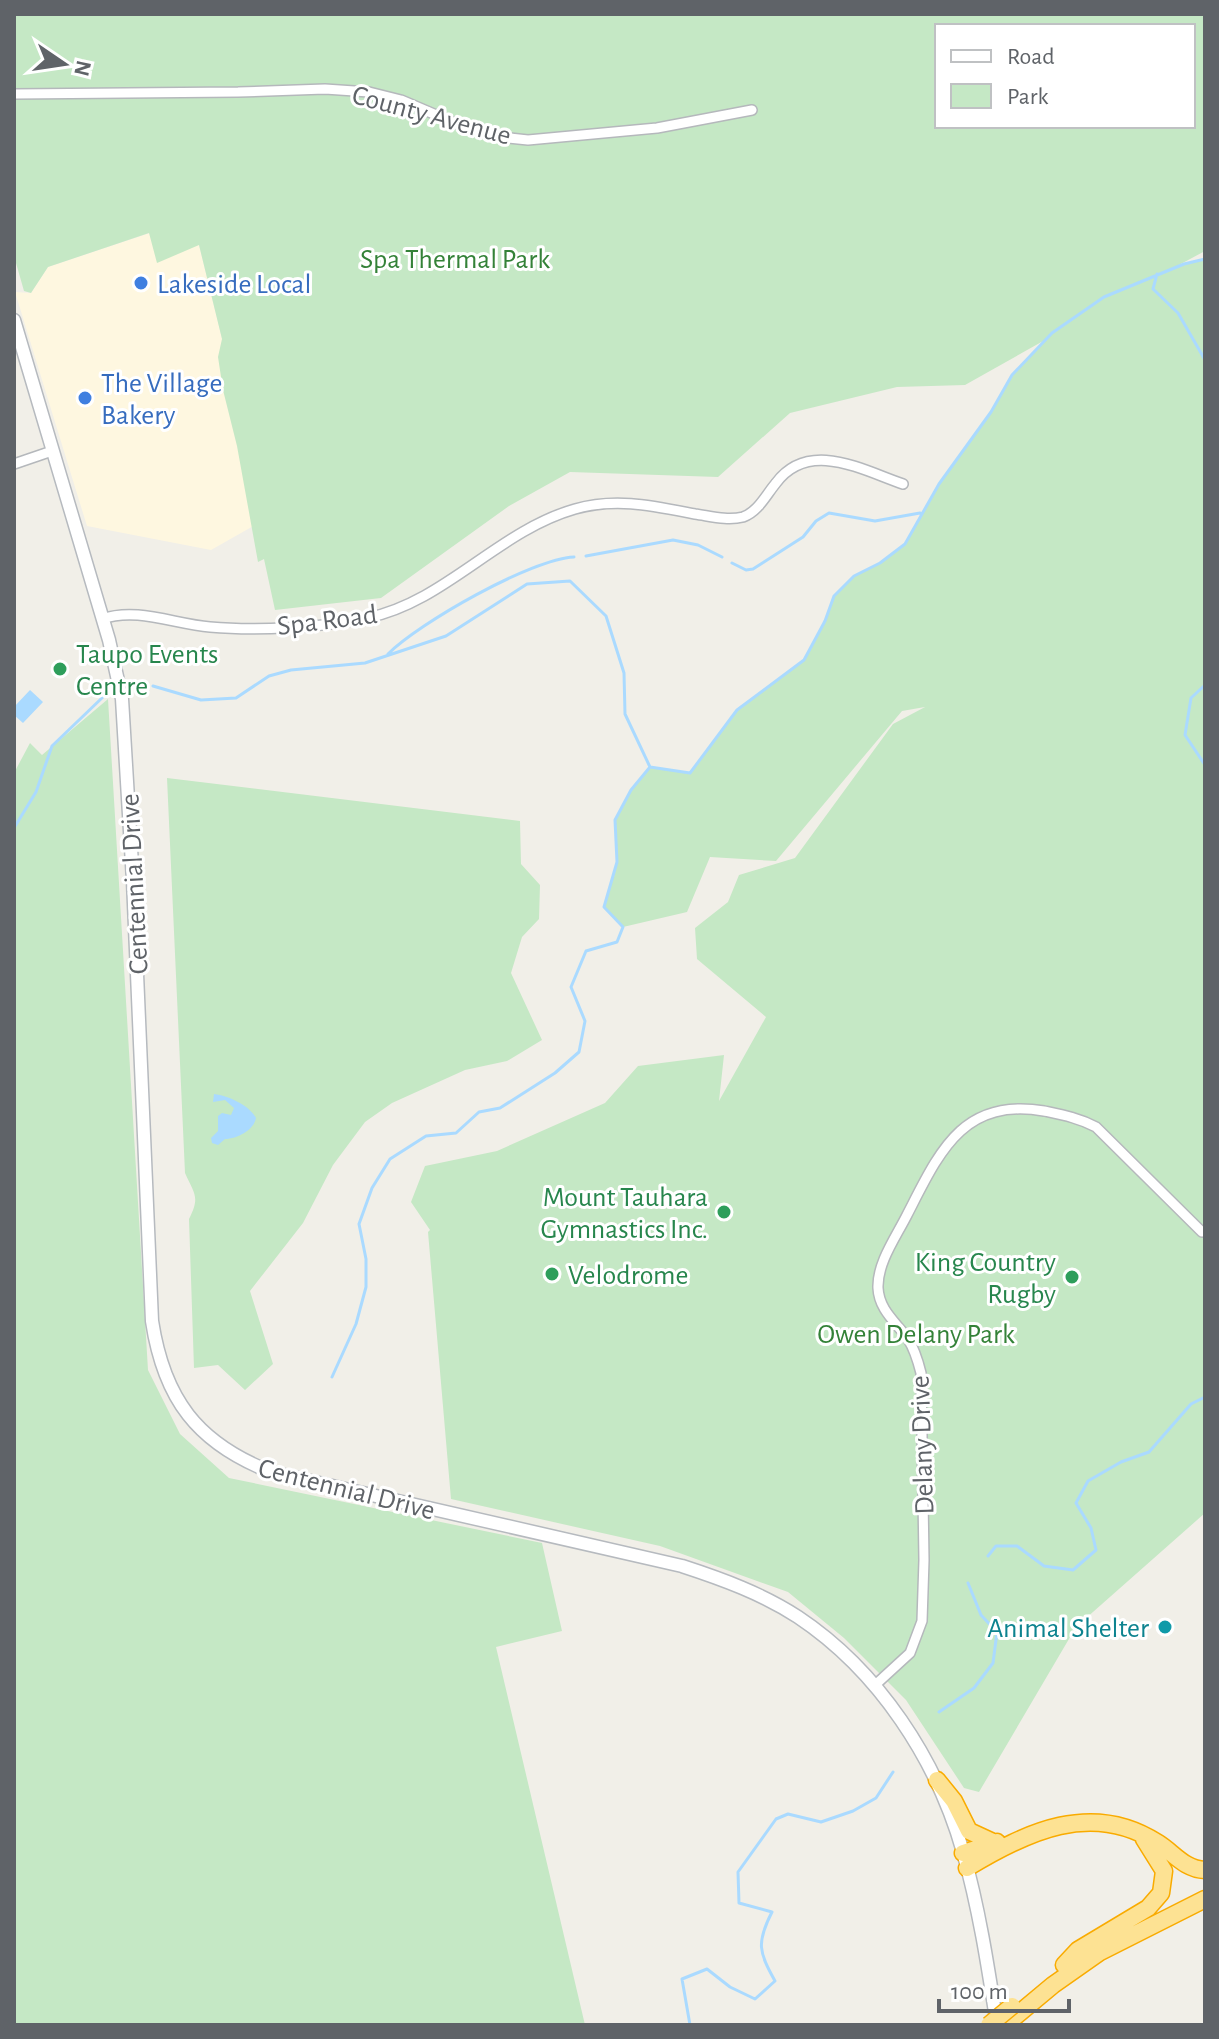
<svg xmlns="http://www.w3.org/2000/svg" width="1219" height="2039" viewBox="0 0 1219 2039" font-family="'Alegreya Sans',sans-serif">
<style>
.commercial{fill:#fef7e0}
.green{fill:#c5e8c5;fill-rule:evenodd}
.water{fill:#aadaff}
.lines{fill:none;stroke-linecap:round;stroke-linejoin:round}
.stream{stroke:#aadaff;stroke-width:3}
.street-casing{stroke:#b5b8bc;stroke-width:12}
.secondary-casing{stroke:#b6babf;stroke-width:15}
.highway-casing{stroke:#f9ab00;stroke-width:19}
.street{stroke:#fff;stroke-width:9}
.secondary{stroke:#fff;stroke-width:12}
.highway{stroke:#fde293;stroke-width:16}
.highway-bridge-casing{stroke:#f9ab00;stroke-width:19;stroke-linecap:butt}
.highway-bridge{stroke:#fde293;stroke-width:16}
.shop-dot{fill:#3f7fe0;stroke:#fff;stroke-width:3}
.leisure-dot{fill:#2e9e5b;stroke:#fff;stroke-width:3}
.culture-dot{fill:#0f9aa8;stroke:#fff;stroke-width:3}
.labels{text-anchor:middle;stroke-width:6;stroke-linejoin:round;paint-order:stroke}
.street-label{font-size:28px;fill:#5f6368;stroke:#fff}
.park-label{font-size:28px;fill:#348238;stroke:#fff}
.shop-label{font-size:28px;fill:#366cbe;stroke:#fff;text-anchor:start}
.leisure-label{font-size:28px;fill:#27864d;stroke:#fff;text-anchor:start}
.culture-label{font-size:28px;fill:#0d838f;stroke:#fff;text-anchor:end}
</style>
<rect width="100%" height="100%" fill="#f1efe8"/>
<path class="commercial" d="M150,233L199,245L233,383L257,524L211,550L87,526L15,292L31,293L48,267Z"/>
<path class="green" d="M14,14H1205V251L1177,266L1205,259V1513L1076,1627L979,1792L964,1788L906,1700L844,1638L788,1592L660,1546L451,1499L428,1232L430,1230L411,1202L425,1166L497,1151L605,1103L638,1066L724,1055L719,1101L766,1017L697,959L695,928L728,902L739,875L795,858L893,724L925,707L902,711L776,861L710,857L687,912L623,927L604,907L617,862L615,820L631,790L650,767L690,773L737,710L804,660L825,621L834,596L854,576L880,563L905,544L939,484L991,412L1012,375L1045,340L965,385L897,387L790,413L718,477L570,472L509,506L381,598L275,610L264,559L258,562L237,446L223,390L218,357L222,339L199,245L157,263L149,233L48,267L31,293L24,291L14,256ZM937,26H1193V126H937Z
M108,699L148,1370L180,1434L229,1478L542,1543L562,1631L496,1647L585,2025H14V773L30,743L42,755Z
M167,778L520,821L521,864L540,885L539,919L522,937L511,973L542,1040L507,1061L465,1070L392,1103L365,1122L333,1165L303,1223L250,1291L273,1364L245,1390L218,1365L194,1368L189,1219C200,1197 195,1195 185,1173Z"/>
<path class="water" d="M30,690L43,702L23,723L14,715V707Z
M214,1094C229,1096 249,1105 256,1118C254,1130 237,1139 225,1139L218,1145L212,1143L211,1138L218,1131V1116L222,1113L231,1115L234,1108L225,1100L213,1102Z"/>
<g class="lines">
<path class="stream" d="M1157,274L1153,289L1178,313L1205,360
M586,556L673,540L698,545L722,557
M732,563L746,570L753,569L803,537L816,521L829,513L875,521L920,513
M388,654C419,623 531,559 574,557
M1205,685L1191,698L1185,735L1205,765
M153,686L201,700L236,698L269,676L291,670L365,663L446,636L527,584L570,581L606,616L624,673L625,714L650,767
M650,767L690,773L737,710L804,660L825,621L834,596L854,576L880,563L905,544L939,484L991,412L1012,375L1052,333L1104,297L1184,264L1205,259
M14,828L36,792L52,746L103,697
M332,1377L356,1324L366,1287V1259L359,1224L372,1188L390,1159L426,1136L456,1133L479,1112L500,1108L555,1073L579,1052L585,1021L571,987L586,951L617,942L623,927L604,907L617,862L615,820L631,790L650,767
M988,1556L996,1546H1017L1044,1566L1073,1570L1096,1550L1091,1528L1076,1503L1088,1481L1121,1462L1149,1452L1191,1404L1205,1397
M939,1712L974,1688L993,1663L997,1632L981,1615L968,1583
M690,2025L682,1979L707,1969L730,1987L755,1999L775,1981C759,1952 756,1943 772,1912L739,1903L738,1872L776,1819L788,1814L821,1822L853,1811L876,1798L893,1772"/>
<g class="street-casing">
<path id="street" d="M14,94L238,92L325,89L369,92L401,100L462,126L500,137L528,140L657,128L752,110
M14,464L52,451
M102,619C137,607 174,624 210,627C255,631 322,628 367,618C445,602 498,531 575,509C616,497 654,506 695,514C710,516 727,521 743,517C758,512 766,495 776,483C809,439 862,470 903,484
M874,1686L910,1653L922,1621L924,1560L921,1373C918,1361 915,1350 908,1339C896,1322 879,1310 878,1288C877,1263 896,1237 907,1215C939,1153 962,1097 1044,1111C1063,1115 1079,1118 1096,1127L1202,1232"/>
</g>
<g class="secondary-casing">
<path id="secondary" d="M14,320L109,640L122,699L133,881L152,1321C164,1399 197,1443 271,1472L682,1566C722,1579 763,1594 798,1617C879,1671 937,1760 963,1852C979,1908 988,1967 997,2025"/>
</g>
<g class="highway-casing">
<path id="highway" d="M937,1780L954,1801L969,1831L995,1843
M963,1853L997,1842
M967,1868C1026,1832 1092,1800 1158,1843C1174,1853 1184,1869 1205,1870
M1064,1965L1078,1950L1148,1908L1161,1893L1164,1871L1144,1839
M1005,2025L1053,1985L1100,1952L1205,1899"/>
</g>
<use href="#street" class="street"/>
<use href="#secondary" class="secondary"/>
<use href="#highway" class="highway"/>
<g class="highway-bridge-casing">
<path id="highway-bridge" d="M989,2025L1012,2006"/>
</g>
<use href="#highway-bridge" class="highway-bridge"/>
</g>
<g class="shop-dot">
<circle cx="141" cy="283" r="8"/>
<circle cx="85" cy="398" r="8"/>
</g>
<g class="leisure-dot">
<circle cx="60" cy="669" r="8"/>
<circle cx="724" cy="1212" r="8"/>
<circle cx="552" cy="1274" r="8"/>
<circle cx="1072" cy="1277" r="8"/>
</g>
<circle class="culture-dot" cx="1165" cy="1627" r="8"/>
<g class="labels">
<g class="street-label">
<text transform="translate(432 114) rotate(15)" y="10">County Avenue</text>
<text transform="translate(327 619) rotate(-7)" y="10">Spa Road</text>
<text transform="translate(133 884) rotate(-93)" y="10">Centennial Drive</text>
<text transform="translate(921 1445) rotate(-92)" y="10">Delany Drive</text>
<text transform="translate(347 1488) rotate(14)" y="10">Centennial Drive</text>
</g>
<g class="park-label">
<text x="455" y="268">Spa Thermal Park</text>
<text x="916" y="1343">Owen Delany Park</text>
</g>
<g class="shop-label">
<text x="157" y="293">Lakeside Local</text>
<text x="101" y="392">The Village<tspan x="101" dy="32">Bakery</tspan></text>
</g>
<g class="leisure-label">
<text x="76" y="663">Taupo Events<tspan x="76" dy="32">Centre</tspan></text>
<text x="708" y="1206" text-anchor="end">Mount Tauhara<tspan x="708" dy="32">Gymnastics Inc.</tspan></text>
<text x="1056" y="1271" text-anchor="end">King Country<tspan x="1056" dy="32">Rugby</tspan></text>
<text x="568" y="1284">Velodrome</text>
</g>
<g class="culture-label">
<text x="1149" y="1637">Animal Shelter</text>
</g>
</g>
<rect width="1219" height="2039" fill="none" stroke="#5f6368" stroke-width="32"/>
<rect x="935" y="24" width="260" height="104" fill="#ffffff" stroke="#bfc1c3" stroke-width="2"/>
<rect x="951" y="50" width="40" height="12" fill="#ffffff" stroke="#bfc1c3" stroke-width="2"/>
<text x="1007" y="64" font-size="24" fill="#5f6368">Road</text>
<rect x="951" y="84" width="40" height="24" fill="#c5e8c5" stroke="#bfc1c3" stroke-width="2"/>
<text x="1007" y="104" font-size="24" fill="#5f6368">Park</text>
<g transform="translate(64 64) rotate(103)" stroke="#ffffff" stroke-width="6" paint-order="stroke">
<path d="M0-6L14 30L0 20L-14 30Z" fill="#5f6368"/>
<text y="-12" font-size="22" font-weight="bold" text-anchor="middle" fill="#5f6368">N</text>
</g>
<path d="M939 1999v12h130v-12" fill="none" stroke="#5f6368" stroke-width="4"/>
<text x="951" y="1999" font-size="24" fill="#5f6368" stroke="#ffffff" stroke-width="6" paint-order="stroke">100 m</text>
</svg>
